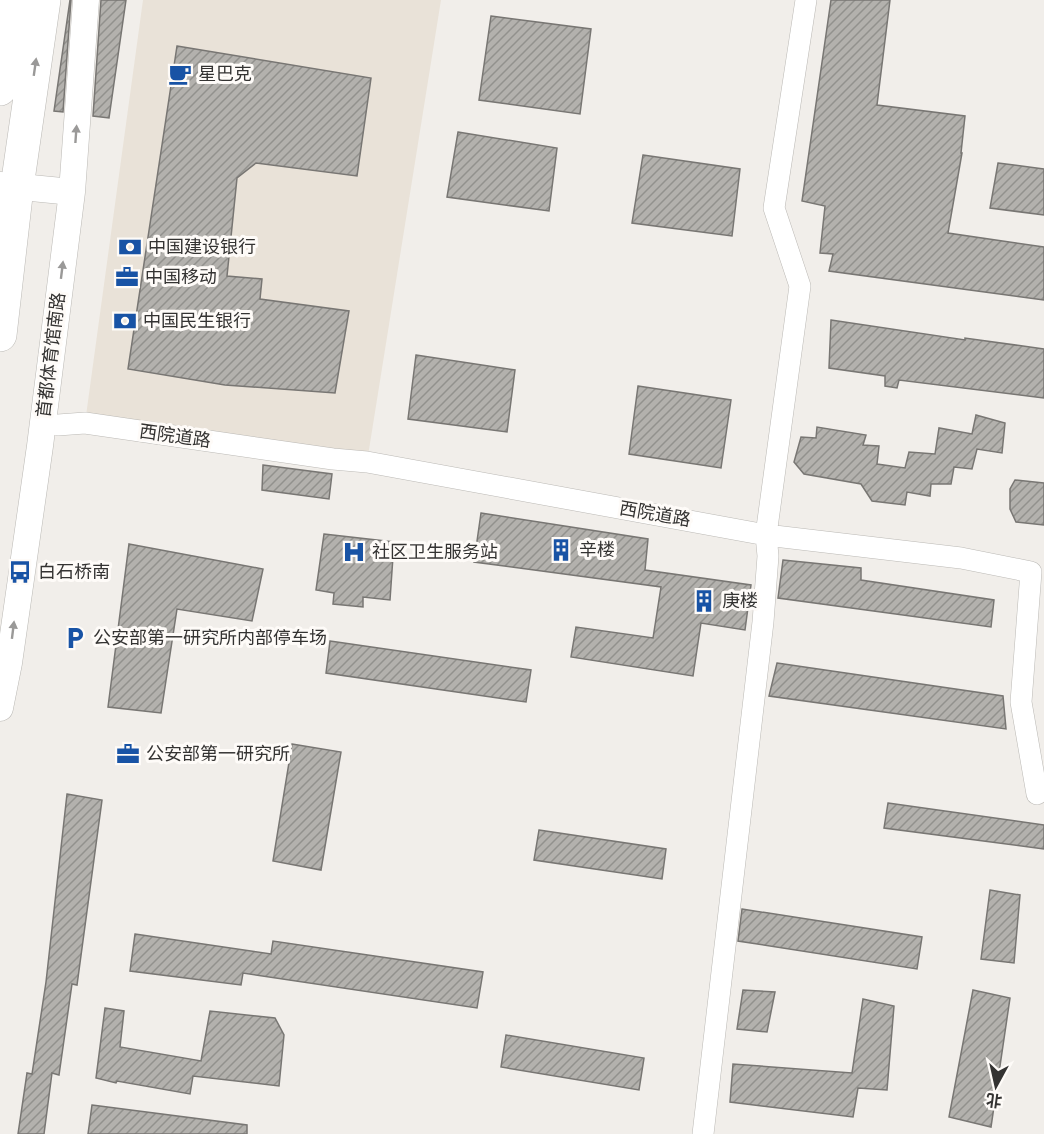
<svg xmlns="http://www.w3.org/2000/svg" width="1044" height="1134" viewBox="0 0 1044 1134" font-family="Mulish,'Noto Sans SC',sans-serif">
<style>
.built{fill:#e9e2d8}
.building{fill:url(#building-hatch);stroke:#787673;stroke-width:1.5}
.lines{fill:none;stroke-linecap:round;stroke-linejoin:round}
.minor-casing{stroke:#bbb9b5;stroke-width:22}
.tertiary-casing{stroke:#bbb9b5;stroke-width:27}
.primary-casing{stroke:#bbb9b5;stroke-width:34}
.minor{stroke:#fff;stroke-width:21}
.tertiary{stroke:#fff;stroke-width:26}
.primary{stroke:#fff;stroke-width:33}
.oneway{fill:#9a9998}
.labels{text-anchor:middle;stroke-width:6;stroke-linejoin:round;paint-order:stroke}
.poi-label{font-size:18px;fill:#343332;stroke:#fefbf8;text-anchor:start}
.street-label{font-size:18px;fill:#343332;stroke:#fefbf8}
</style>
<defs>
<pattern id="building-hatch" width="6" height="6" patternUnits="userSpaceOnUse" patternTransform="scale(1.5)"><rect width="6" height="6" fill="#b3b1ad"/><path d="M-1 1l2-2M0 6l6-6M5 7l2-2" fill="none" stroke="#92918d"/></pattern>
</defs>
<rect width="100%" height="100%" fill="#f1eeea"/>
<path class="built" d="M143,0H441L367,462L85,423Z"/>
<path class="building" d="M70,0H71L63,112L54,111Z
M101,0H126L109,118L93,116Z
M831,0H890L877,105L965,116L961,153H962L948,233L1044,247V300L829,271L833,254L820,253L825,206L802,201Z
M491,16L591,29L580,114L479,100Z
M177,46L371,78L357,176L256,163L237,178L227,276L262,279L260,299L349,311L335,393L225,385L128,369Z
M458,132L557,148L549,211L447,197Z
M643,155L740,169L732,236L632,223Z
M998,163L1044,169V215L990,208Z
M831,320L965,340V338L1044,349V398L899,380L897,388L885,386V376L829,368Z
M416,355L515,370L507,432L408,419Z
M638,386L731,400L721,468L629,454Z
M976,415L1005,423L1002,453L977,449L972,469L954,467L951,484H931L930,496L907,492L905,505L872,501L861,484L804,474L794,462L801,437L816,438L817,427L866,435L863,445L879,446L877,464L905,468L909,452L935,454L939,428L972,434Z
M263,465L332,474L329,499L262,490Z
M1015,480L1044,483V525L1016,522L1010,509V489Z
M481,513L648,539L645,570L751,585L745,630L701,623L693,676L571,657L576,627L653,638L661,587L474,562Z
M324,534L394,542L390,600L363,597V607L333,604L334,593L316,590Z
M129,544L263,569L252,621L177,609L161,713L108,707Z
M783,560L861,568V580L994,600L991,627L778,598Z
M330,641L531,670L526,702L326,673Z
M777,663L1003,696L1006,729L769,696Z
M292,744L341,752L321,870L273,861Z
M67,794L102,800L77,985L72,984L59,1075L52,1073L44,1134H18L27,1073L32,1074L46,982Z
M888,803L1044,825V849L884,828Z
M539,830L666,849L662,879L534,860Z
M990,890L1020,895L1014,963L981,959Z
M742,909L922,937L917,969L738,941Z
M135,934L271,954L273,941L483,972L477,1008L243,973L241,985L130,971Z
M743,990L775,992L767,1032L737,1029Z
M973,990L1010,998L991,1127L949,1117Z
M863,999L894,1006L887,1090L858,1088L853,1117L730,1102L733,1064L852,1073Z
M105,1008L124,1011L120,1047L201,1061L210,1011L275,1018L284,1035L279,1086L193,1076L190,1094L117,1081L116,1083L96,1078Z
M506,1035L644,1058L639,1090L501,1067Z
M92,1105L247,1125V1134H88Z"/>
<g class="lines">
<g class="minor-casing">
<path id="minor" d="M58,425L85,423L333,459L367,462L766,535L961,558L1031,572L1021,702L1037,794
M703,1134L763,622L768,556L766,535L800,286L774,208L806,0"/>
</g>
<g class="tertiary-casing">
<path id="tertiary" d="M0,185L72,192
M0,708L9,663L40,446L72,192L86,0"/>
</g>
<g class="primary-casing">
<path id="primary" d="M0,89L12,0
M0,335L17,187L44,0"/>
</g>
<use href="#minor" class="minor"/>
<use href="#tertiary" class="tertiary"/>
<use href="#primary" class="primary"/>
</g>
<defs><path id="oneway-solid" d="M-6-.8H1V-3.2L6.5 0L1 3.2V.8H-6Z" transform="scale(1.5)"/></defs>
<g class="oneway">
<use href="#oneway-solid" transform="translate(35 67) rotate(-82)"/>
<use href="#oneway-solid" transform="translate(76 134) rotate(-86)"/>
<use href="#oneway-solid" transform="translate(62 270) rotate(-83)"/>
<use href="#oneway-solid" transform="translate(13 630) rotate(-83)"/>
</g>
<defs>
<g id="cafe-bare" transform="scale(1.8)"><path d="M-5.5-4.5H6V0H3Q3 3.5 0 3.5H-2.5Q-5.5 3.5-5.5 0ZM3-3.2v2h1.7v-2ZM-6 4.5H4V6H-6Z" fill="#1853a5" stroke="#fefbf8" stroke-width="2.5" paint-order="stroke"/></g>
<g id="bank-bare" transform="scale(1.8)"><path d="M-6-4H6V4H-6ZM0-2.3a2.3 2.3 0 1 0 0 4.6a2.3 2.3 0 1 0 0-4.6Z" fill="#1853a5" stroke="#fefbf8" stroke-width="2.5" paint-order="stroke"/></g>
<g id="office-bare" transform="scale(1.8)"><path d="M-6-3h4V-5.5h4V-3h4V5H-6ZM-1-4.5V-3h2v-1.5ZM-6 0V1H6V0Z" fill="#1853a5" stroke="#fefbf8" stroke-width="2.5" paint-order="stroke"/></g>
<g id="building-bare" transform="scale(1.8)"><path d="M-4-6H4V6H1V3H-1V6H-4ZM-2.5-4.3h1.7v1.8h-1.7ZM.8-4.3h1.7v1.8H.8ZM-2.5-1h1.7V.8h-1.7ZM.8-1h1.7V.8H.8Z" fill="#1853a5" stroke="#fefbf8" stroke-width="2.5" paint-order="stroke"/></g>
<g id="hospital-bare" transform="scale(1.8)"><path d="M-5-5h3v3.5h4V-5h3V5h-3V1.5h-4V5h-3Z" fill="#1853a5" stroke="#fefbf8" stroke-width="2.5" paint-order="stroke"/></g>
<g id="bus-bare" transform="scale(1.8)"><path d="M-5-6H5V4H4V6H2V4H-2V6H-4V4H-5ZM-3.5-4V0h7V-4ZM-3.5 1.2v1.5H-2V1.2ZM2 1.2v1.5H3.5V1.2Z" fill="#1853a5" stroke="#fefbf8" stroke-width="2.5" paint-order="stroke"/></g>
<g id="parking-bare" transform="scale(1.8)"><path d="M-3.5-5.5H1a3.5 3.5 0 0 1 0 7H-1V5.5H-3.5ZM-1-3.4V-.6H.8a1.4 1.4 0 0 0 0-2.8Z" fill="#1853a5" stroke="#fefbf8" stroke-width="2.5" paint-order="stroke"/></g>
</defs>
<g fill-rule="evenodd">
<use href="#cafe-bare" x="180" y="74"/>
<use href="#bank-bare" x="130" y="247"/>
<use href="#office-bare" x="127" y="277"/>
<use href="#bank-bare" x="125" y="321"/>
<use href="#building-bare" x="561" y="550"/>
<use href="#hospital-bare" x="354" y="552"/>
<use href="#bus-bare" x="20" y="572"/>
<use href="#building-bare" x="704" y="601"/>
<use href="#parking-bare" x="75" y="638"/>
<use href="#office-bare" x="128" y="754"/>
</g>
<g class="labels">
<g class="poi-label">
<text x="198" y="80">星巴克</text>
<text x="148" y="253">中国建设银行</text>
<text x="145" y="283">中国移动</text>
<text x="143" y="327">中国民生银行</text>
<text x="579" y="556">辛楼</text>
<text x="372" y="558">社区卫生服务站</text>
<text x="38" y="578">白石桥南</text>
<text x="722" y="607">庚楼</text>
<text x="93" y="644">公安部第一研究所内部停车场</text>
<text x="146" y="760">公安部第一研究所</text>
</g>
<g class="street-label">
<text transform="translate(51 355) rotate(-83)" y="6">首都体育馆南路</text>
<text transform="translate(175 436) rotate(8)" y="6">西院道路</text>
<text transform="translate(655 514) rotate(10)" y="6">西院道路</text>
</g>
</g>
<g transform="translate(996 1086) rotate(188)" stroke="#fefbf8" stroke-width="4.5" paint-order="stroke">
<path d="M0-4.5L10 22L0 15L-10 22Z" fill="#343332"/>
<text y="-9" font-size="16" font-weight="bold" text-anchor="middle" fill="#343332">北</text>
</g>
</svg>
